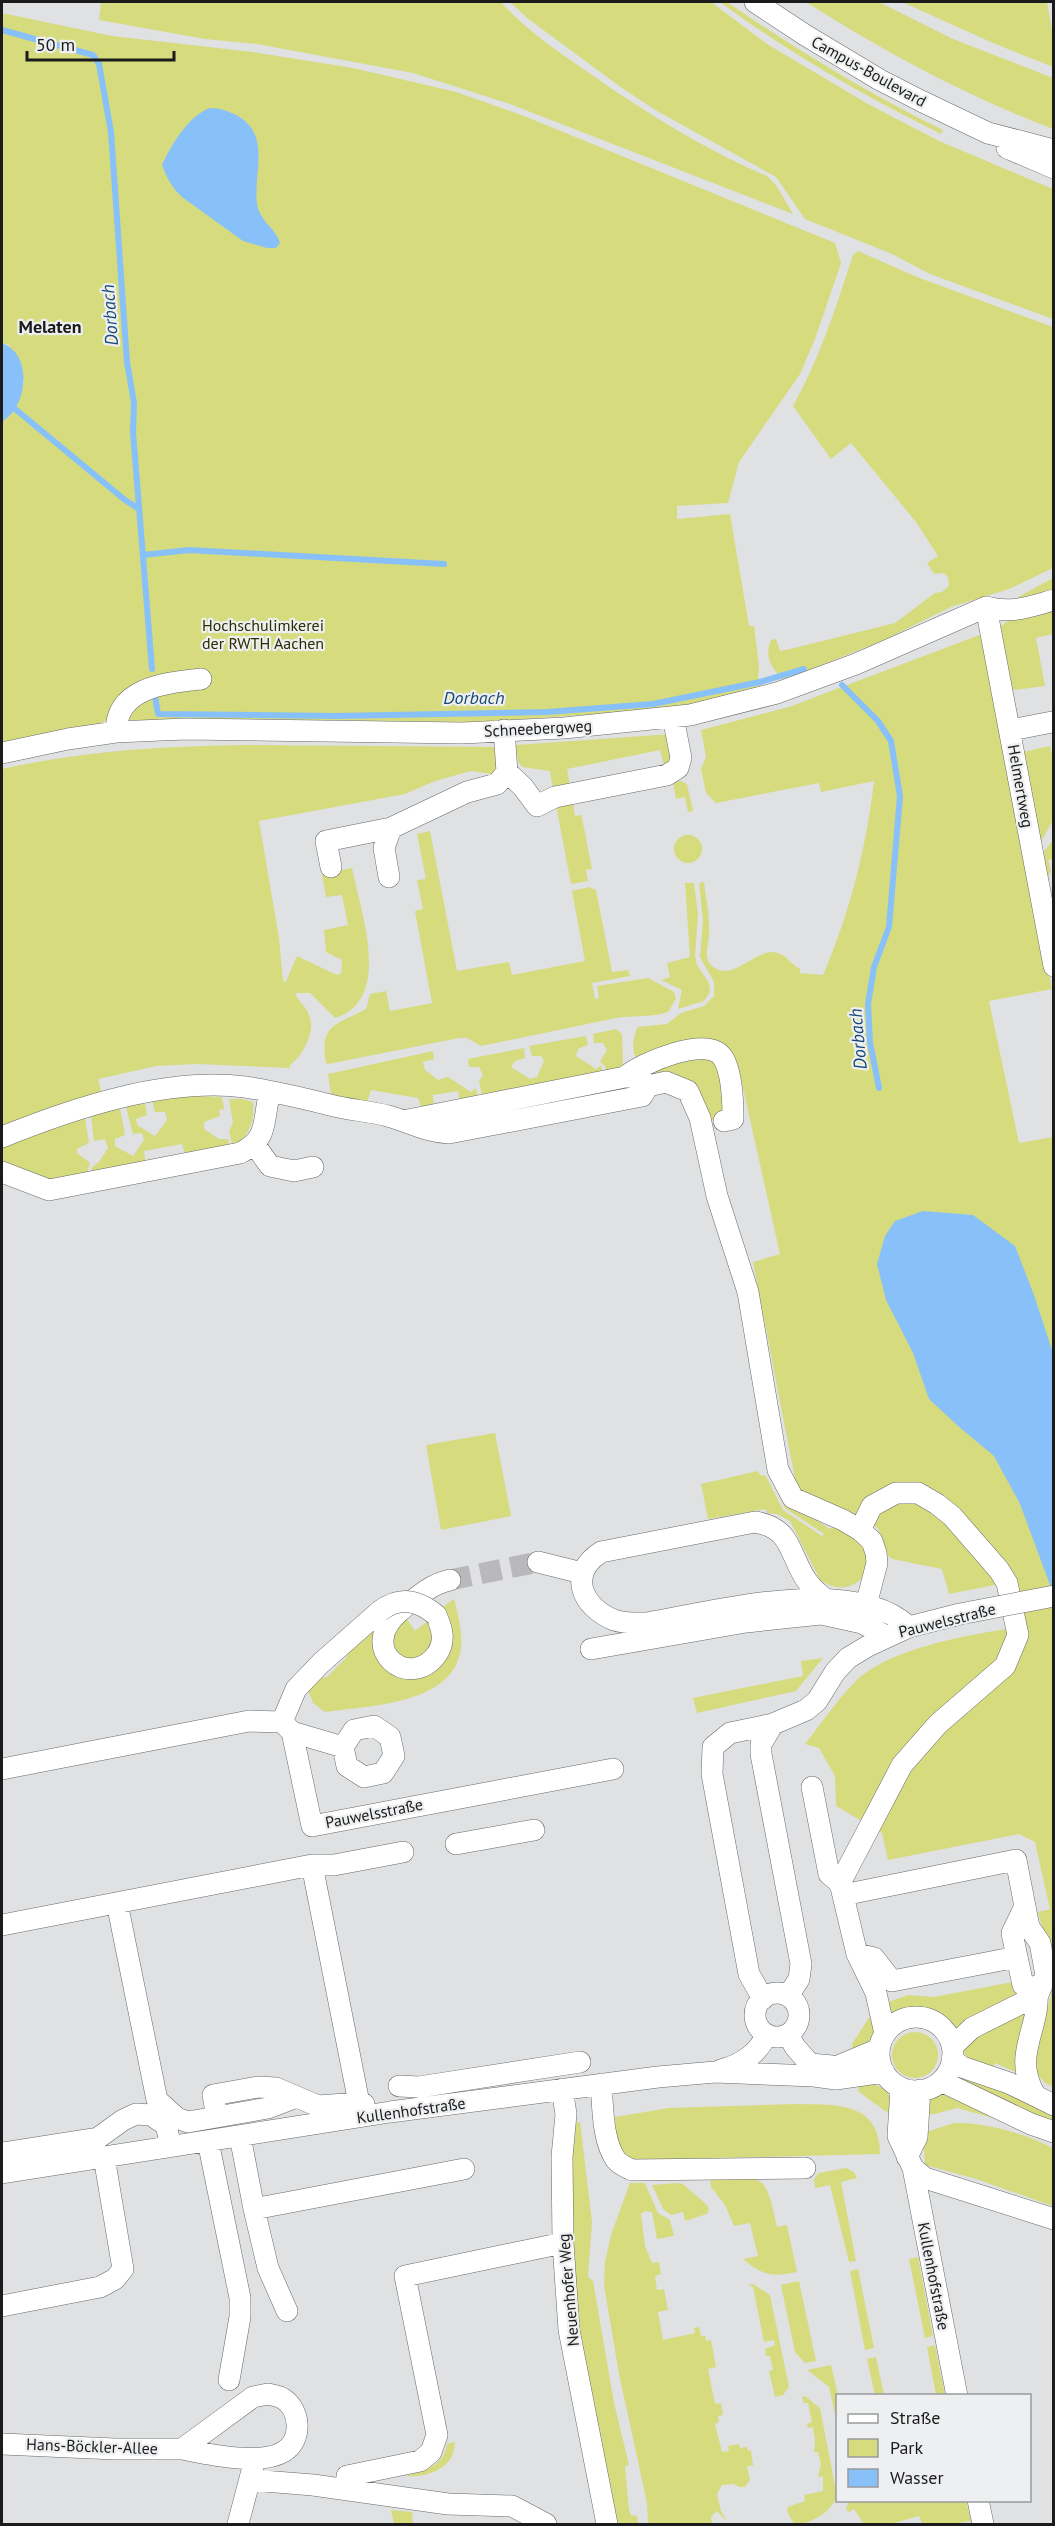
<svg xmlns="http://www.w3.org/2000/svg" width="1055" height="2526" viewBox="0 0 1055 2526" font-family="'PT Sans',sans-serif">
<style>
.green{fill:#d6db7e}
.water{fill:#88c0f9}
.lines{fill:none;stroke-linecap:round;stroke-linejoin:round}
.stream{stroke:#88c0f9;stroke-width:6}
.minor-tunnel{stroke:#b9b9bb;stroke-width:21;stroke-dasharray:21 10;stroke-linecap:butt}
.minor-casing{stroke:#676869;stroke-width:22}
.minor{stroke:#fff;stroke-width:21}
.minor-bridge-casing{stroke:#676869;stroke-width:22;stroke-linecap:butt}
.minor-bridge{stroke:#fff;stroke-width:21}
.labels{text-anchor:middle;stroke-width:4.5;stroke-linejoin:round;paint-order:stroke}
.street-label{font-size:16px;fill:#1b1b1c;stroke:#edeff0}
.park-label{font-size:16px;fill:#2b2c00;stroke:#edeff0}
.water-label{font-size:18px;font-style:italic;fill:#154876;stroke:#edeff0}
.neighbourhood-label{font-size:18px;font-weight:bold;fill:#1b1b1c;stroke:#edeff0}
</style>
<rect width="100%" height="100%" fill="#e0e1e3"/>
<path class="green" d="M101,2H501C523,27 551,47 579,66C637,107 701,148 767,176L776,185L793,214L510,104L413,73L257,44L205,39L99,20Z
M510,2H711L767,44L868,104L939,141L1053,189V319L930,274L892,254L805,219L776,177L657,111L622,88L527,18Z
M720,2H727C797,50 867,93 943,130L941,134C864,96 789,53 720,2Z
M806,2H879L953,39L1053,78V129C967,96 884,52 806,2Z
M902,2H1047L1053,36V67L993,43Z
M2,13L112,36L253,52L353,68L456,92L524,116L835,243L841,263L815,339L800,374L739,462L728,503L677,506V519L730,514L749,626H754L759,667L758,677L761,687L709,702L658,710L477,722L233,719L129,723L127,714L119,703L101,726L2,743V422L13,412L24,382L9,345L2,343Z
M858,251L917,277L1053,327V568L1009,589L951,607L884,640L784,680C771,669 764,656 771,640L776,639L780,651L790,649L895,623L935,593L942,592L949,586L948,577L944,573L934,574L927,563L938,556L916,522L851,443L831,459L793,406C820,358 836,307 853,255Z
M1053,578V594L1013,604L1018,597Z
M1053,607V634L1036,638L1045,686L1014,690L1001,671L999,628C1012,614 1036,611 1053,607Z
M982,634L1052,989L989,1001L1019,1143L1053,1137V2087C1050,2085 1044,2083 1042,2080C1021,2057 1052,2011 1052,1986C1052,1961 1044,1936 1038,1912L1050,1909L1035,1842L1019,1834L888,1860L882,1833L875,1829L919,1757L947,1727L1012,1672L1015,1581L949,1594L942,1569L892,1559L885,1553L878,1528L797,1489L753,1262L780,1254L739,1070L705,1041L647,1052L637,1059C631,1052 633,1035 638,1027L667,1024L681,1013L704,1006L714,996V982L700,957L703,920L699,883L704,882C706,899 710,917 709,934C709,942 706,949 707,957C708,962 711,966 715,968C734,981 758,946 778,953C787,956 792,965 800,969V973L823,975C850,912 866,849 874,781L821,792L819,783L716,803L706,793L701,769L706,757L701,730L789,707Z
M671,734L674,759L664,766L660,750L567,769L570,786L553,790L550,771L522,767L518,761L516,745Z
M245,745L496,747L497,768L491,774L471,771L435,781L405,794L259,821L279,938L283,981L287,983L286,981L297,956L337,975L341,973L342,960L326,952L324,930L348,925L342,895L326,897L322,874L352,868C360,910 394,1000 335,1018L310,993H295C298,1002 308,1007 310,1018C315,1033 302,1057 290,1065V1068L197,1064L156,1066L98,1079L102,1095L2,1128V769C83,751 163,746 245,745Z
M1050,746L1054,763L1053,820L1038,847L1023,752Z
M681,781L687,784L693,811L688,812L685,797L676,799L673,782Z
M573,802L575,816L581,815L582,818L592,869L586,870L588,881L571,884L556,805Z
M430,831L457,971L509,962L512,975L585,961L572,891L589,887L596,890L612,972L628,970L630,976L592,983L595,999L599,998L597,986L648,978L674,992L676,998L669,1011C657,1018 632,1015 616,1018L481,1046L467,1038H459L328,1064L326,1063C319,1023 337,1025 366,1009L370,994L386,991L390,1011L432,1003L415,911L423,909L417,880L426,879L417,834Z
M674 849a14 14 0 1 1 28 0a14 14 0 1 1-28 0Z
M1053,840V859L1048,860L1051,871L1044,886L1042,854Z
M685,883H694L698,914L695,956L697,965L709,983L710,992L704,1001L678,1009L682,990L661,980L670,977L667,963L690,957Z
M616,1029L622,1034L623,1067L606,1077L605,1066L600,1062L607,1050L603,1043H594L593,1034Z
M586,1036L588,1045L578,1049L576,1056L596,1069L601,1065L603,1077L483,1100L479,1081L483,1075L479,1067H469L468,1059L524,1048L525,1058L515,1061L511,1067L530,1079L537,1077L544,1061L541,1056H532L529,1046Z
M433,1051L434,1059L423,1062L425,1070L438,1080L448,1077L471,1092L476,1088L479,1101L460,1103L458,1091L433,1095L434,1109L423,1112L418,1098L371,1090L365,1108L332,1101L328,1074Z
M703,1055L718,1061L727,1107L720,1118L709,1121L696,1087L649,1076V1068Z
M187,1096L222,1097L224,1109L219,1110L220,1116L204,1122V1129L219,1139H228L230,1150L185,1154L182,1144L144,1151L146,1167L93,1176L91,1168L99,1162L108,1148L105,1139L94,1141L91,1116L120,1108L125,1135L115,1139V1146L133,1156L144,1140L142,1133L133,1134L126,1107L145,1103L147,1115L136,1119L137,1125L155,1136L167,1120L165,1112H155L152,1101Z
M229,1099H242L253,1102C255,1123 249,1135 233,1148L229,1131L233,1123Z
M85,1118L89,1143L77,1149V1153L90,1163L88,1169L89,1178L44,1182L2,1164V1144Z
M495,1433L511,1516L441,1530L426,1445Z
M758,1471L760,1475L766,1476L783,1510L822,1536L824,1534L785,1508L780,1497L823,1515L818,1521L830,1529L837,1524C844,1529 854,1534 860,1541C883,1570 851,1602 820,1580L790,1521L777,1514L767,1513L766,1509L708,1519L701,1484Z
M454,1599C458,1615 464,1636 460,1653C450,1705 365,1706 325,1712L313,1703L307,1687L314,1679L327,1677L346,1658L349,1647L377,1625L374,1649L431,1673L440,1609Z
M406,1618L415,1631L429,1620L434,1645L419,1662L396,1656L391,1631Z
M1013,1628L1000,1663L865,1823L836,1806L835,1776L819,1748L805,1744C821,1724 836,1701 854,1683C886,1649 967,1635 1013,1628Z
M823,1658L796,1691L697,1713L693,1698L803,1676L801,1661Z
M1018,1981L1019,1994L955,2034C940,2009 918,2005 893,2015L888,2002L908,1995L934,1997Z
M1025,2011L1016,2052L1020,2074L995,2063L991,2071C979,2065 969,2061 961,2050L963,2043Z
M872,2013C876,2027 874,2034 866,2046L852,2049V2044Z
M892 2055a23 23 0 1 1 46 0a23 23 0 1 1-46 0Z
M958,2075L1053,2111V2125L957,2077Z
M857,2082H872L888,2092L894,2113L885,2111L859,2092Z
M949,2093L1001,2120L957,2108L935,2114H923L931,2098Z
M796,2104C836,2105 880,2101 880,2154L634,2160C617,2152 616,2134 615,2117L669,2108Z
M580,2122L592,2222L588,2277L593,2281L614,2403L629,2465L625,2466L629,2510L631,2515L637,2516L638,2524H611L575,2340L571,2123Z
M954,2123C985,2122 1026,2134 1053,2148V2206L976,2179L925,2165L923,2133Z
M846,2168L854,2172L857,2178L841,2182L856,2261L849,2262L830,2185L815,2188L814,2179L819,2173Z
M710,2178C764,2177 765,2171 777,2227L787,2225L797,2272C772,2277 763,2276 743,2259L758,2256L750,2223L734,2226L725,2205L711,2187Z
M630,2183H645L658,2213L670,2220L674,2236L657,2239L652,2212L645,2211L641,2214L645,2246L652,2263L659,2262L661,2274L655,2276L657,2290L664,2289L668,2310L658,2312L663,2340L695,2333L694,2328L699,2327L701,2336H705L706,2341L711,2340L716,2367L708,2369L715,2404L721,2403L723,2415L718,2416L719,2422L715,2424L722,2452L729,2451L728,2446L739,2444L740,2448L747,2447L748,2451L751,2450L753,2466H747L750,2480L745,2487H739L734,2484L722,2485L717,2494L721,2511L727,2522L717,2511L711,2517L712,2524H648L647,2503L619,2374L604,2285L605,2262L611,2235Z
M677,2183L683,2184L707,2205L709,2209L707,2214L685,2221L683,2212L671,2215L663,2209L652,2185Z
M918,2257L933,2336L925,2338L909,2259Z
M858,2269L874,2348L865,2350L850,2271Z
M799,2281L816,2361L805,2363L795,2352L781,2285Z
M753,2284L770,2295L789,2387L783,2395L775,2397L769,2371L773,2370L770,2356H766L765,2349L775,2345L774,2340L764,2342L753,2287L748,2285Z
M935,2345L945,2395H936L927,2347Z
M876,2357L884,2395H875L867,2359Z
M831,2365L838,2395L836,2418L829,2387L807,2370Z
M805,2396L820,2408L837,2496C832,2511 811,2525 794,2524L787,2511L788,2507L805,2501L804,2495L823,2491V2476L818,2477L821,2464L818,2452H814L815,2439L813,2427L808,2428L807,2424L812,2422L808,2403H804L802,2397Z
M455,2442C454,2446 454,2453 452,2456C444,2472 421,2478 405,2476C423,2472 445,2465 447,2444Z
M849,2501H966L971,2521L951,2524H922L919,2516L890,2524H864L854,2509L849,2512L846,2509Z
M391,2510L412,2512L413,2524H394Z"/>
<path class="water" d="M210,108C221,108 227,111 236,115C272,134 253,172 257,204C260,222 276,228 280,243L276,248H267L243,241L182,197C172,188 167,178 162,165C171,145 189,115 210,108Z
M2,343C29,353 28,391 13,412C10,416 5,419 2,422Z
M923,1211L973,1215L1015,1246L1034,1295L1053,1353V1593L1020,1504L994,1456L958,1426L929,1399L913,1353L886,1300L877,1264L885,1236L895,1221Z"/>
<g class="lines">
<path class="stream" d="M2,30L93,55L99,64L111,132L127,362L134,403L133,432L152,669
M14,408L125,500L139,509
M143,555L189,550L444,564
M842,685L878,721L891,741L900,796L889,927L874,967L868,1004L870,1042L879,1088
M155,696L158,714L336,716L547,712L653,704L760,682L804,669"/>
<path class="minor-tunnel" d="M450,1580L538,1562"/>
<g class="minor-casing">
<path id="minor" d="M755,2L805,35L880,80L921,101L988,133L1054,150
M1007,148L1054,168
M986,607L1054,966
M1011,730L1052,722
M116,732C116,687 166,683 201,679
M2,753L68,739L116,732L185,729L462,733L564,728L690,715L777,693L856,664L986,607C1012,614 1028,607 1054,600
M507,772L523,787L537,806L555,797L667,775L678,768L681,758L673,717
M331,867L326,841L391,828
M389,877L384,848L391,828L467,792L497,784L507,772L504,730
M625,1077C641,1063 709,1034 723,1058C732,1072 733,1103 733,1119L724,1121
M403,1121L625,1077H639L648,1086
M2,1137C74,1108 166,1077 245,1087C273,1091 302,1098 330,1105C349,1110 369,1111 388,1116C409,1122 426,1132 449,1133L642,1096L648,1086L666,1082L688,1091L700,1118L717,1196L748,1292L778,1470L793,1498L843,1520L860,1530L872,1541L876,1553L877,1563L866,1605
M255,1145L270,1166L294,1171L313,1167
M2,1172L49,1190L240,1153C270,1138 262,1121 270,1092
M860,1530L872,1506L896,1493H918L937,1504L952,1516L999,1570L1007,1583L1018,1635L1005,1666L938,1724L902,1765L849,1866L840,1883L857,1954L874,1958L892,1981L1017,1957L1012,1933L1025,1906
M538,1562L582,1573
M824,1598C819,1594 814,1590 810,1585C789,1560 795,1528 755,1522L601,1552C567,1574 582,1607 614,1620C625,1624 636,1623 647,1623C718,1611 853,1574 909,1627
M436,1615C442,1628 446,1641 437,1654C410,1692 355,1649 400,1611C415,1599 430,1584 450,1580
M591,1649L746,1622L821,1614L862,1623L886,1636
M282,1722L296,1689L321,1663L380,1611
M773,1724L761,1744V1754L801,1964L799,1979L788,1996
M292,1732L343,1747L354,1730L374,1726L390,1737L394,1756L383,1773L364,1777L347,1766L343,1747
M2,1769L249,1721L282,1722L292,1732L312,1826L613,1769
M812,1787L829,1874L840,1883
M456,1844L534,1830
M312,1865L359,2103
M843,1895L1016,1860L1029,1927L1040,1943L1046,1975L1038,1995L972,2028L952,2047
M117,1903L157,2100L177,2118L188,2122L268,2108L294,2098
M2,1925L312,1865H334L403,1852
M857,1954L876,1993L885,2034
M1017,1957L1023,1985L1038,1995
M755 2015a22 22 0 1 1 44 0a22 22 0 1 1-44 0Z
M763,1999L749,1974L712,1774L713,1747L730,1733L773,1724L806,1710L817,1701L835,1672L848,1658L868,1646L909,1627L960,1614
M879 2054a37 37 0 1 1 74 0a37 37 0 1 1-74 0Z
M788,2034L795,2047L810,2064L832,2066
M952,2059L962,2067L1009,2083L1054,2105
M721,2070C740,2065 760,2053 766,2034
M822,2076L836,2067L879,2049
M941,2081L1031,2124L1054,2132
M601,2084C603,2106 602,2140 616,2160C620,2165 626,2167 632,2170L805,2168
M399,2086L419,2087L580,2062
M901,2088L898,2136L913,2168L957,2396
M562,2089L566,2114L562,2157L563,2243L569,2330L607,2524
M1035,2095C1010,2053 1044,2025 1036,1986
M217,2117L213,2095L258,2087L276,2088L318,2106L359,2103L364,2104
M240,2136L254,2209L268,2268L287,2311
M208,2141L240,2298V2317L229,2380
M2,2153L98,2138L123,2120L136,2114L151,2115L166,2125L169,2138
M907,2157L917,2137L920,2090
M913,2168L925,2178L1054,2219
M2,2173L390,2112L658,2077L715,2072L814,2076L836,2079L884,2072
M254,2209L464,2169
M2,2306L100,2287L115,2279L123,2269L104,2157
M268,2394C272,2395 278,2396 282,2398C301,2409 303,2441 283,2452C259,2466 208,2454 182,2449L253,2397Z
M2,2444L115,2449H182
M347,2476L420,2461L431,2452L437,2435L405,2276L563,2243
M252,2480L313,2485L448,2504L512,2506L546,2524
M978,2500L983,2524
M238,2524L253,2467"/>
</g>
<use href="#minor" class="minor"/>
<g class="minor-bridge-casing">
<path id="minor-bridge" d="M380,1611C400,1596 418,1600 436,1615
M960,1614L1054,1596"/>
</g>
<use href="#minor-bridge" class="minor-bridge"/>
</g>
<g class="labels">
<g class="street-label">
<text transform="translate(869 71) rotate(29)" y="6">Campus-Boulevard</text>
<text transform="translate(538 728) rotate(-3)" y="6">Schneebergweg</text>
<text transform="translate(1021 786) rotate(80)" y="6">Helmertweg</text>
<text transform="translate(947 1620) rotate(-14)" y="6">Pauwelsstraße</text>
<text transform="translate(374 1813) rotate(-11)" y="6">Pauwelsstraße</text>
<text transform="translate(411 2110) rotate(-8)" y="6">Kullenhofstraße</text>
<text transform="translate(934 2276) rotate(79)" y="6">Kullenhofstraße</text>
<text transform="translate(568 2290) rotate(-95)" y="6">Neuenhofer Weg</text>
<text transform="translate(92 2446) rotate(2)" y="6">Hans-Böckler-Allee</text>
</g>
<g class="park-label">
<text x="263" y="631">Hochschulimkerei<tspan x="263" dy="18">der RWTH Aachen</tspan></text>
</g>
<g class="water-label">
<text transform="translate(110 315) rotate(-94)" y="6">Dorbach</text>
<text x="474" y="704">Dorbach</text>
<text transform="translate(858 1039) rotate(-95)" y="6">Dorbach</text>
</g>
<g class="neighbourhood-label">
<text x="50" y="333">Melaten</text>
</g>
</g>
<rect width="1055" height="2526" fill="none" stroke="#1b1b1c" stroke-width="6"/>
<rect x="836" y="2394" width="195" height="108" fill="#edeff0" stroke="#999a9b" stroke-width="1.5"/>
<rect x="848" y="2414" width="30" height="9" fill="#ffffff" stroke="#999a9b" stroke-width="1.5"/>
<text x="890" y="2424" font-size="18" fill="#1b1b1c">Straße</text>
<rect x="848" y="2439" width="30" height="18" fill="#d6db7e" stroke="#999a9b" stroke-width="1.5"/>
<text x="890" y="2454" font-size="18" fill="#1b1b1c">Park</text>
<rect x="848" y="2469" width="30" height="18" fill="#88c0f9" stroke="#999a9b" stroke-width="1.5"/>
<text x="890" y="2484" font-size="18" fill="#1b1b1c">Wasser</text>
<path d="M27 51v9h147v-9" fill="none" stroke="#1b1b1c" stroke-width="3"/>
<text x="36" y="51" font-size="18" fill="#1b1b1c" stroke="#edeff0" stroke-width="4.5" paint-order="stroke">50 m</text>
</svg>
